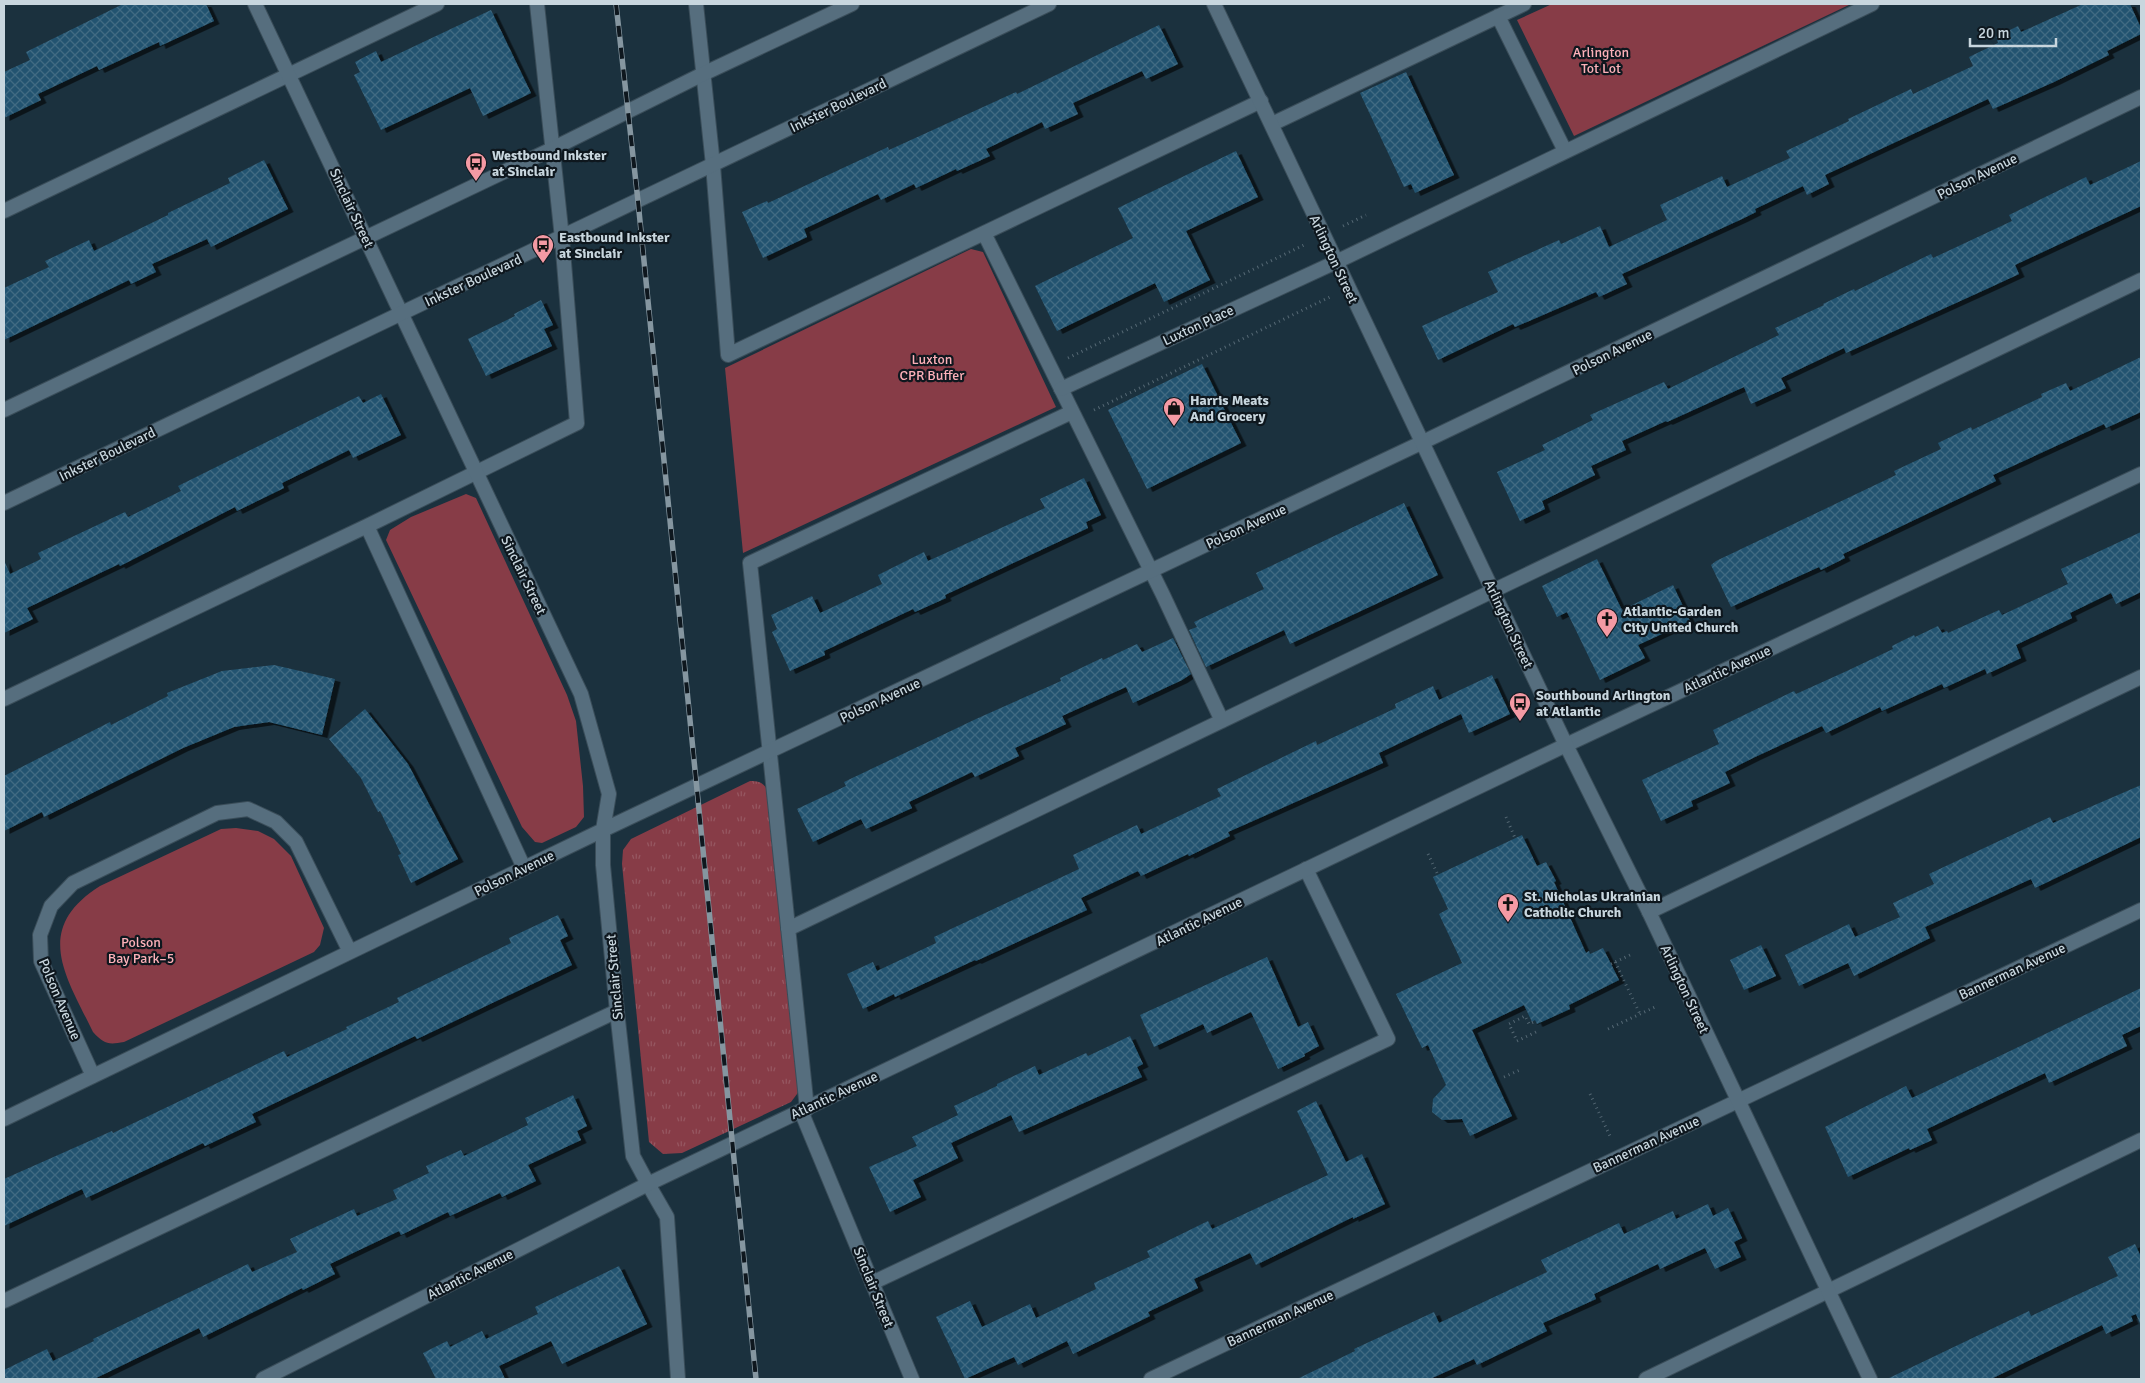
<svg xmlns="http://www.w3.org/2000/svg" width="2145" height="1383" viewBox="0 0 2145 1383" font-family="Signika,sans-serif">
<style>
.grass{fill:url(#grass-tufts)}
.green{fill:#873c47}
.building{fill:url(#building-cross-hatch);filter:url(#shadow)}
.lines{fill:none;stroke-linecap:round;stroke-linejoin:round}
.service-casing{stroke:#3a4d59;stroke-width:16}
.minor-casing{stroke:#3a4d59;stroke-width:16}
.tertiary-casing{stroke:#3a4d59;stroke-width:16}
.secondary-casing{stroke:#3a4d59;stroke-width:16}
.path{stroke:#566975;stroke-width:3;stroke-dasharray:1 4;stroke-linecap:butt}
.service{stroke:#566e7e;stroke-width:14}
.minor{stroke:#566e7e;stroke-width:14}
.tertiary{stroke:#566e7e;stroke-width:14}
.secondary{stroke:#566e7e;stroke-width:14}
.rail-casing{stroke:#8596a0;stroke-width:5.5}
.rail{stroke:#0e171e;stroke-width:4;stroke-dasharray:11;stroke-linecap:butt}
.labels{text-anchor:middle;stroke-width:4.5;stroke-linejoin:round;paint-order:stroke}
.park-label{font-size:14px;fill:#fcb0b8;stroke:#0e171e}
.street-label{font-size:14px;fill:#c8d6de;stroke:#0e171e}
.poi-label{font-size:14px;font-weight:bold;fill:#c8d6de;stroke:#0e171e;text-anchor:start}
</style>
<defs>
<pattern id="grass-tufts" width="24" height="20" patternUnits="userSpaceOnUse" patternTransform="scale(1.25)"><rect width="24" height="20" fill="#873c47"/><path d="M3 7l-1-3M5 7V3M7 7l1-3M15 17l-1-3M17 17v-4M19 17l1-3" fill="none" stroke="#965761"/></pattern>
<pattern id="building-cross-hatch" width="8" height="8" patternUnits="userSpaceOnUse" patternTransform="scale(1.25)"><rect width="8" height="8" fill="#22536f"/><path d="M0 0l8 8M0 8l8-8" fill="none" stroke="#416b83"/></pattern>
<filter id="shadow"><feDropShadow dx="5.5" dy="3" stdDeviation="0" flood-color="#0009"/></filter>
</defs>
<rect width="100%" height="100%" fill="#1b313e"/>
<path class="grass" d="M750,781C761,781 763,783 769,792L801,1084L797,1094L791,1102L682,1153L663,1154L649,1142L622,864L623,850L631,839Z"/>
<path class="green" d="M1552,4H1851L1574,136L1517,20Z
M971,249L983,252L1056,407L743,553L725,368Z
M466,494L476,498L567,695L576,721L583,786L584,817L576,827L542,843L535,842L522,827L386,540L390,530L411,517Z
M236,828L258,831L274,839L291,856L324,928L320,945L314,952L124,1042C108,1045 104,1044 93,1032C66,976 32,929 100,886L221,829Z"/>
<path class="building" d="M123,4H206L214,21L160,46L159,42L99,70L97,66L38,94L41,100L4,118V72L30,60L26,52Z
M2083,4H2130L2141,28V34L2107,51L2109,55L2054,82L1993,109L1988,99L1825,175L1829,184L1807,195L1803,186L1755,209L1756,212L1742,219L1622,274L1627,284L1599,297L1596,292L1515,327L1513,324L1438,360L1422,326L1498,292L1488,272L1559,240L1561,244L1600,226L1609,247L1667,220L1660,205L1722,176L1727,187L1790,158L1786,151L1849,121L1848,119L1911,89L1913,94L1973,66L1969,57L1998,43L1996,37L2018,26L2021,32Z
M491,10L531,93L483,116L470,88L381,130L354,75L360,72L355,62L376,51L381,62Z
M1159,25L1178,64L1146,79L1142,71L1073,103L1078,114L1045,129L1042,122L986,149L990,156L957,171L956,169L916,188L914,184L881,200L878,194L804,229L807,237L763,258L742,212L767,201L768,203L888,147L889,150L1016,92L1017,94Z
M1406,72L1454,175L1415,193L1411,184L1404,187L1360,93Z
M1236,151L1258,197L1186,231L1210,280L1164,302L1155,283L1057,331L1035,286L1133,238L1118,208Z
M264,160L288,209L211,247L207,239L152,264L156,272L131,284L129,280L4,340V288L49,267L45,261L89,240L94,251L168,215V213L230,183L228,178Z
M2141,161V206L2015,265L2019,274L1991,287L1846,353L1844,348L1781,378L1786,388L1751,404L1744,387L1667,422L1666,421L1622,441L1626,450L1591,466L1595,475L1542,501L1545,509L1520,521L1497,472L1545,450L1542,445L1593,420L1590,415L1664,382L1668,389L1779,335L1775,328L1824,305L1823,304L1854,289L1855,291L1931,254L1933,258L2012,221L2009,215L2086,177L2090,185Z
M541,300L553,325L544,329L552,346L486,376L468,339L515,316L514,314Z
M2141,357V412L2106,428L2104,424L1993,475L1996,481L1843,554L1845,558L1821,570L1819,567L1731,607L1711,565L1716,561L1896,475L1894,471L1941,449L1938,443L1971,427L1972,430L2042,397L2041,394L2066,383L2070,391Z
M1202,364L1241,443L1147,489L1108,410Z
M381,394L401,435L353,458L349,450L282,483L284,488L237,511L235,507L120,566L119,564L27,608L33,619L4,633V560L10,574L41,559L38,553L125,512L128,517L181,491L178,486L359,396L363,403Z
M1084,478L1101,515L1086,522L1088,528L945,595L946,598L915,612L913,609L824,651L825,655L790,671L772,632L777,629L771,615L812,596L820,613L882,584L878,575L924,552L928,561L1045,508L1040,499Z
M1404,503L1438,575L1290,644L1284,630L1206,667L1189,630L1197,627L1194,622L1264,589L1256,573Z
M2141,532V592L2116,604L2111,593L2070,613L2072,618L2016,645L2021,658L1987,674L1985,669L1944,688L1942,684L1882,711L1880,707L1826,733L1822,726L1755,757L1725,772L1730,783L1691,801L1693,806L1661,821L1642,780L1719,744L1713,730L1794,691L1796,694L1849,670L1893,649L1892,646L1914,635L1915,637L1938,626L1942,633L1947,631L1948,633L1999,610L2002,615L2068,584L2061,569Z
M1597,559L1622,610L1673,585L1690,621L1638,645L1645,658L1600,680L1567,612L1557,617L1542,586Z
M1173,638L1191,674L1182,680L1133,703L1126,687L1062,716L1066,724L1015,748L1019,756L975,777L972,772L909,802L912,808L866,829L861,819L813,842L797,809L846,786L844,782L976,719L1061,681L1060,678L1102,658L1103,660L1137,644L1142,652Z
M274,665L335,679L322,735L269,722L234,727L183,748L44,817L42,812L4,831V776L110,722L111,725L168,696L167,693L222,671Z
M1492,675L1510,714L1469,733L1461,714L1379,753L1383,763L1228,832L1230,836L1189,856L1188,854L1141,876L1138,871L1081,898L1087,910L976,961L975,960L895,997L894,994L863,1009L847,974L873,962L877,971L936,943L934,937L1079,869L1073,855L1137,825L1141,834L1221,796L1217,789L1316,741L1317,745L1396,708L1395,704L1433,686L1439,700Z
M365,709L408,764L458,859L411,883L398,855L401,854L380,811L378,812L361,778L329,739Z
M2141,785V837L2035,888L2031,879L1925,927L1930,938L1854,976L1848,963L1799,986L1785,955L1849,924L1855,937L1900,917L1893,903L1934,884L1929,874L2050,817L2053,823Z
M1522,835L1537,866L1546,862L1556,881L1554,882L1586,953L1589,951L1590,954L1603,948L1619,980L1569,1005L1570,1009L1537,1024L1535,1020L1532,1022L1524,1005L1472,1030L1512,1116L1470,1136L1462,1119L1442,1120L1432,1112L1433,1099L1446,1085L1428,1045L1422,1048L1396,994L1462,963L1439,914L1448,909L1433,877Z
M558,915L568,936L560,940L572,965L417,1039L415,1036L252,1114L256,1122L205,1146L203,1143L86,1198L82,1189L4,1226V1179L112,1131L113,1133L284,1051L287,1057L347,1029L346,1027L399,1002L397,998L511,943L509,938Z
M1761,945L1776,976L1744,990L1730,960Z
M1267,957L1298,1027L1308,1022L1319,1046L1304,1054L1305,1056L1278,1069L1251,1012L1207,1033L1203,1024L1154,1047L1140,1015Z
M2141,988V1026L2122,1035L2127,1046L2049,1083L2045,1073L1927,1129L1932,1140L1910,1150L1909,1148L1848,1177L1825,1127L1906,1086L1912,1098Z
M1130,1036L1143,1064L1137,1067L1142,1077L1019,1132L1011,1115L951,1143L958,1158L913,1180L921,1197L890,1212L869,1167L917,1146L912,1137L958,1115L954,1106L997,1086V1084L1035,1066L1039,1075L1086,1053L1088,1056Z
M573,1095L587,1126L577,1131L581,1140L528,1165L536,1181L502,1197L500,1193L450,1216L448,1212L401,1235L399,1231L330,1264L335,1274L303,1290L302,1288L203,1337L199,1328L94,1379H4V1370L47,1349L53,1361L94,1341L93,1339L248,1264L252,1272L297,1252L290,1239L354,1209L357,1216L397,1199L393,1190L429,1173L426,1166L461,1150L464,1156L528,1125L525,1118Z
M1316,1101L1346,1162L1362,1154L1385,1204L1353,1219V1217L1256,1265L1250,1253L1194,1279L1198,1288L1148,1312L1150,1316L1073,1354L1067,1341L1018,1365L1014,1357L965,1379L936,1317L970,1301L982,1327L1030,1304L1036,1318L1096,1289L1094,1283L1150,1257L1147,1251L1208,1221L1212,1229L1328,1175L1297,1111Z
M1708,1204L1713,1216L1728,1208L1742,1238L1734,1242L1741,1257L1715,1269L1705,1248L1660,1269L1658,1264L1594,1294L1596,1299L1543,1323L1547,1331L1477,1365L1474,1359L1430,1379H1297L1355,1351L1354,1349L1434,1312L1439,1323L1547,1272L1541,1260L1619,1223L1624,1234L1673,1211L1676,1219Z
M2135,1244L2141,1257V1326L2136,1314L2131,1316L2133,1321L2106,1334L2102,1325L1991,1379H1887L2029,1311L2031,1316L2118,1276L2108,1257Z
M619,1266L647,1324L562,1364L551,1341L499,1366L505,1379H436L423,1353L447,1341L450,1347L482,1331L486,1339L538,1314L535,1307Z"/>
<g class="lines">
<g class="service-casing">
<path id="service" d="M696,4L713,165L728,355L1261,101
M1498,16L1565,151
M1272,124L1524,4
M4,211L437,4
M984,233L1163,595L1222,721
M1336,262L1872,4
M367,526L524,868
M4,699L367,526L577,423L562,238L537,4
M1649,912L2141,677
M788,929L2141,280
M807,1109L750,563L1072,412
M648,1184L667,1217L678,1379
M872,1283L1388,1039L1306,869
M4,1301L617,1011
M1646,1379L2141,1140"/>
</g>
<g class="minor-casing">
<path id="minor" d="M401,313L581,694L609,794L603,830V865L617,1011L633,1156L648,1184
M1061,389L1336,262
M93,1076L41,961L40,935L51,906L73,883L217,813L248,809L276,822L296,842L350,952
M801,1111L912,1379
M4,1119L603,830L1423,442L2141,97
M263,1379L648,1184L1566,745L2141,474
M1151,1379L2141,910"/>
</g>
<g class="tertiary-casing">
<path id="tertiary" d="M255,4L401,313"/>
</g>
<g class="secondary-casing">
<path id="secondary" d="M1214,4L1566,745L1649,912L1870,1379
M4,410L552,149L703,74L852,4
M4,503L1049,4"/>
</g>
<path class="path" d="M1343,226L1366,215
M1068,358L1304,245
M1094,410L1330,297
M1506,817L1515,838
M1428,854L1438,875
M1615,962L1640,1014
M1611,964L1630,955
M1608,1029L1655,1007
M1536,1032L1517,1041L1509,1024L1525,1016L1529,1024L1536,1021
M1504,1077L1520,1070
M1590,1094L1611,1138"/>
<use href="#service" class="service"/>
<use href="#minor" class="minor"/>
<use href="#tertiary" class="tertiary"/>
<use href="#secondary" class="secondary"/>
<g class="rail-casing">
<path id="rail" d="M616,4L638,201L756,1379"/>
</g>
<use href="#rail" class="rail"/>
</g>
<defs>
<g id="bus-pin" transform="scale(1.125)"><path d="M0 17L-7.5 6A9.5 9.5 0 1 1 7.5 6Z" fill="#f49aa4" stroke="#0e171e"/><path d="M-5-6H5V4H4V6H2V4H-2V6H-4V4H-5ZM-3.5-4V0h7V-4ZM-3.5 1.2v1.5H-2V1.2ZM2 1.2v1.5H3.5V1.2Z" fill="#111"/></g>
<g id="shop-pin" transform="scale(1.125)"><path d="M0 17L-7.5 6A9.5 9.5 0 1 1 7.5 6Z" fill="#f49aa4" stroke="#0e171e"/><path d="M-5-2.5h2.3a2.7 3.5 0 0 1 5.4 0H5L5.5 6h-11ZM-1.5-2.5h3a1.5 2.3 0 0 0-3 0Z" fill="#111"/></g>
<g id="church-pin" transform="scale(1.125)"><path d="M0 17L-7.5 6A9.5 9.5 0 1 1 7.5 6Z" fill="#f49aa4" stroke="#0e171e"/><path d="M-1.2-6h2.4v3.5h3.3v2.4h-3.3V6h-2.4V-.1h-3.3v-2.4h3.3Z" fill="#111"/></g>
</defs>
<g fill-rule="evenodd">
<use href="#bus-pin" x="476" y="163"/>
<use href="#bus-pin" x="543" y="245"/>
<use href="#shop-pin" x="1174" y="408"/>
<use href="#church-pin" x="1607" y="619"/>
<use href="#bus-pin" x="1520" y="703"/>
<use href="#church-pin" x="1508" y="904"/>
</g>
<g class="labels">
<g class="park-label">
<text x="1601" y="57">Arlington<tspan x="1601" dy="16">Tot Lot</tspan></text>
<text x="932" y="364">Luxton<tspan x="932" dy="16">CPR Buffer</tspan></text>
<text x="141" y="947">Polson<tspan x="141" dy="16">Bay Park–5</tspan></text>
</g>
<g class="street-label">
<text transform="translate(838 105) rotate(-26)" y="5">Inkster Boulevard</text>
<text transform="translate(1977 176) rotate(-26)" y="5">Polson Avenue</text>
<text transform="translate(352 208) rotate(65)" y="5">Sinclair Street</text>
<text transform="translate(1334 259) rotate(65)" y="5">Arlington Street</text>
<text transform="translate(473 280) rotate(-25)" y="5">Inkster Boulevard</text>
<text transform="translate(1198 325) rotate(-25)" y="5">Luxton Place</text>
<text transform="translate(1612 352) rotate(-26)" y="5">Polson Avenue</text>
<text transform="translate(107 454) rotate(-26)" y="5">Inkster Boulevard</text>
<text transform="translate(1246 526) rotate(-25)" y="5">Polson Avenue</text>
<text transform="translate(524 575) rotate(64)" y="5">Sinclair Street</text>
<text transform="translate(1509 624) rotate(65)" y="5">Arlington Street</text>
<text transform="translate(1727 669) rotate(-25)" y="5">Atlantic Avenue</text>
<text transform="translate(880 700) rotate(-25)" y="5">Polson Avenue</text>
<text transform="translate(514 873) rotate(-26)" y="5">Polson Avenue</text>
<text transform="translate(1199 921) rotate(-26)" y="5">Atlantic Avenue</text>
<text transform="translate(2012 971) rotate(-25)" y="5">Bannerman Avenue</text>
<text transform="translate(614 977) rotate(-95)" y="5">Sinclair Street</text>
<text transform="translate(1685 989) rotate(65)" y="5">Arlington Street</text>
<text transform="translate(60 999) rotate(67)" y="5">Polson Avenue</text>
<text transform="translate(834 1095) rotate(-25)" y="5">Atlantic Avenue</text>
<text transform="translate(1646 1144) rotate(-25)" y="5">Bannerman Avenue</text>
<text transform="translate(470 1274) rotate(-27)" y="5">Atlantic Avenue</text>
<text transform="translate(874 1287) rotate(68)" y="5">Sinclair Street</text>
<text transform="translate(1280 1318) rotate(-25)" y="5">Bannerman Avenue</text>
</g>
<g class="poi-label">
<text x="492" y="160">Westbound Inkster<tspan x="492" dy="16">at Sinclair</tspan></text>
<text x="559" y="242">Eastbound Inkster<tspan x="559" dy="16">at Sinclair</tspan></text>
<text x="1190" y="405">Harris Meats<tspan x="1190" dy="16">And Grocery</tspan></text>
<text x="1623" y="616">Atlantic-Garden<tspan x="1623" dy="16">City United Church</tspan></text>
<text x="1536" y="700">Southbound Arlington<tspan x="1536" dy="16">at Atlantic</tspan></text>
<text x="1524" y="901">St. Nicholas Ukrainian<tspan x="1524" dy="16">Catholic Church</tspan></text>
</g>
</g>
<rect width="2145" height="1383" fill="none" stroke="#c8d6de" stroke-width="10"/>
<path d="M1970 38v8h86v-8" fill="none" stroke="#c8d6de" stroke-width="2.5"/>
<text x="1978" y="38" font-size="15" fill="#c8d6de" stroke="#0e171e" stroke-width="4" paint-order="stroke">20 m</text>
</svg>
